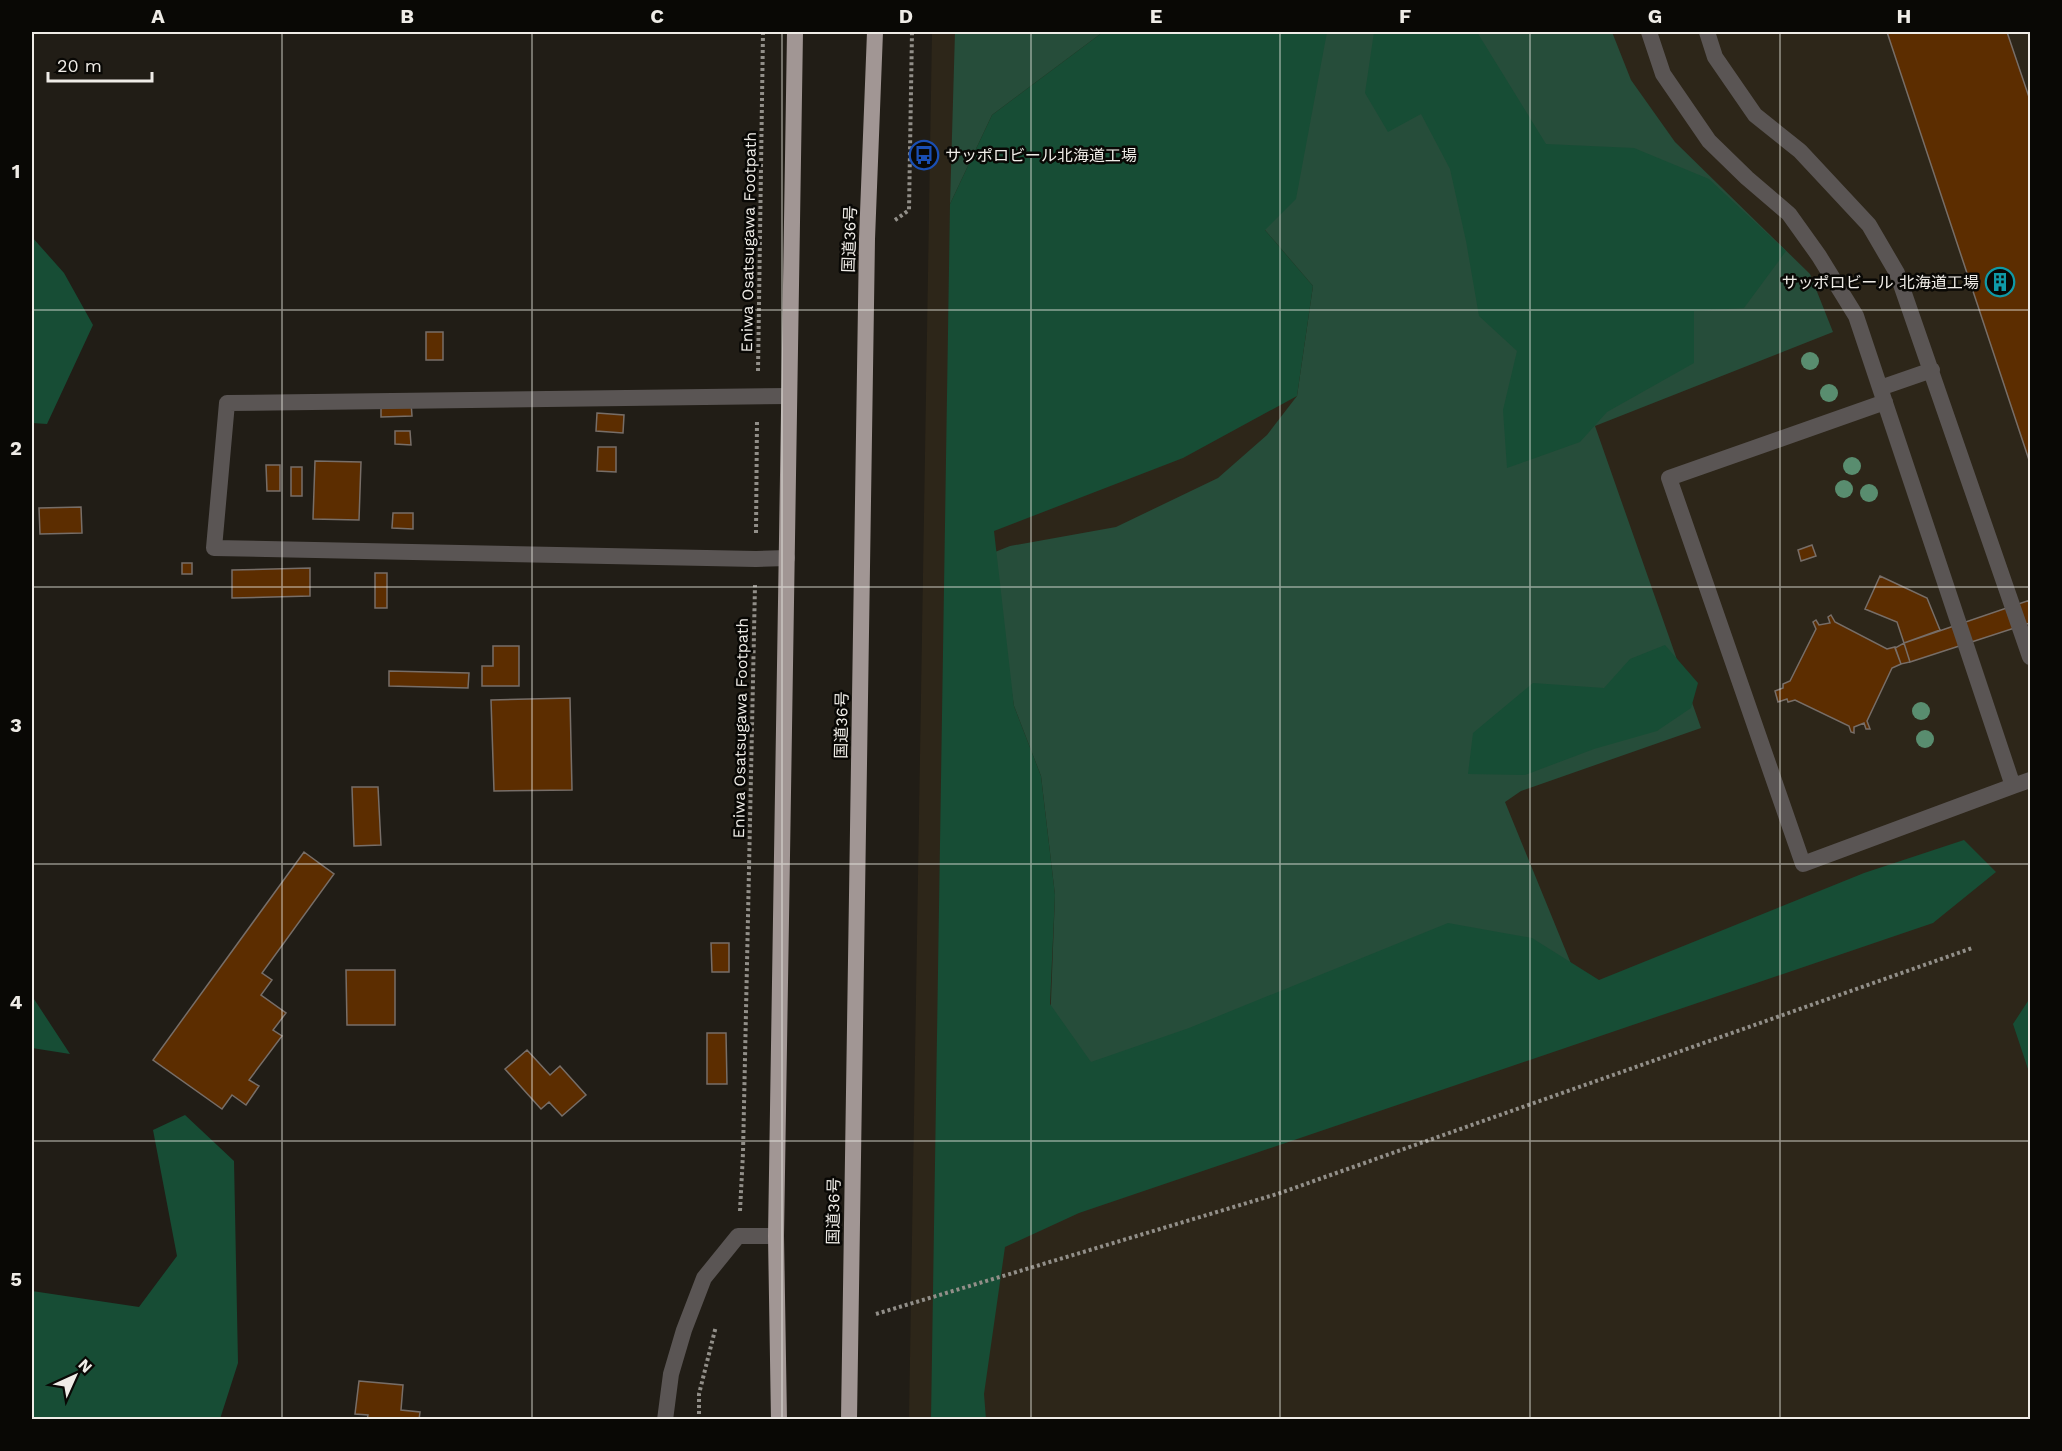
<svg xmlns="http://www.w3.org/2000/svg" width="2062" height="1451" viewBox="0 0 2062 1451" font-family="'Work Sans','Noto Sans JP',sans-serif">
<style>
.built{fill:#2d2619}
.green{fill:#264d3a}
.forest{fill:#174d35}
.building{fill:#5c2d00;stroke:#776e68;stroke-width:1.5}
.lines{fill:none;stroke-linecap:round;stroke-linejoin:round}
.path{stroke:#928f89;stroke-width:4;stroke-dasharray:3 3;stroke-linecap:butt}
.service{stroke:#5a5554;stroke-width:16}
.minor{stroke:#5a5554;stroke-width:16}
.trunk{stroke:#a19694;stroke-width:16}
.tree{fill:#598d6f}
.grid{fill:none;stroke:#efece7;stroke-width:1.5;stroke-opacity:0.55}
.labels{text-anchor:middle;stroke-width:5;stroke-linejoin:round;paint-order:stroke}
.poi-label{font-size:16px;fill:#efece7;stroke:#090805;text-anchor:start}
.street-label{font-size:16px;fill:#efece7;stroke:#090805}
.neatline{fill:none;stroke:#efece7;stroke-width:2}
.grid-label{font-size:20px;text-anchor:middle;font-weight:bold;fill:#efece7}
</style>
<rect width="100%" height="100%" fill="#211d16"/>
<path class="built" d="M932,32H2030V1419H909Z"/>
<path class="green" d="M955,32H1103L992,115L950,204Z
M1222,32H1612L1631,80L1675,142L1810,274L1833,332L1595,426L1701,728L1521,791L1505,802L1583,993L1076,1071L1050,1027L1055,895L1041,776L1014,706L990,554L1010,546L1116,527L1218,478L1267,435L1297,396L1313,286L1265,230Z"/>
<path class="forest" d="M1103,32H1327L1296,199L1265,230L1313,286L1297,396L1183,458L994,531L1014,706L1041,776L1055,895L1050,1004L1091,1062L1189,1028L1448,923L1532,938L1599,980L1864,873L1964,840L1996,872L1933,923L1079,1213L1005,1247L984,1394L986,1419H931L950,204L992,115Z
M1374,32H1477L1546,144L1634,148L1709,179L1786,251L1744,308L1694,311V363L1607,412L1580,442L1507,468L1503,410L1517,351L1479,316L1466,241L1450,169L1421,114L1388,132L1365,93Z
M32,237L64,273L93,325L47,424L32,423Z
M1665,645L1698,683L1691,708L1657,731L1594,749L1525,775L1468,774L1473,733L1533,683L1604,688L1630,659Z
M32,996L70,1054L32,1048Z
M2030,998V1075L2013,1024Z
M185,1115L234,1161L238,1363L220,1419H32V1291L139,1307L177,1256L153,1130Z"/>
<path class="building" d="M1887,32H2007L2030,100V463Z
M426,332H443V360H426Z
M411,402L412,416L381,417V403Z
M597,413L624,415L623,433L596,431Z
M395,431H410L411,445L395,444Z
M598,447H616V472L597,471Z
M315,461L361,462L359,520L313,519Z
M266,465H280V491H267Z
M291,467H302V496H291Z
M81,507L82,533L40,534L39,508Z
M393,513H413V529L392,528Z
M1812,545L1816,556L1801,561L1798,550Z
M182,563H192V574H182Z
M310,568V596L232,598V570Z
M375,573H387V608H375Z
M1880,576L1927,598L1940,630L1904,643L1897,622L1865,609Z
M2030,600V623L1910,662L1904,643Z
M1831,615L1835,622L1887,649L1895,647L1901,664L1892,668L1867,721L1870,729H1866L1864,723L1854,727V733L1851,732L1849,726L1795,700L1788,702L1787,699L1778,702L1775,691L1783,688V684L1790,681L1816,629L1813,622L1816,620L1819,625L1830,623L1828,617Z
M1904,643L1910,662L1901,664L1895,648Z
M493,646H519V686H482V666H493Z
M389,671L469,673L468,688L389,686Z
M570,698L572,790L494,791L491,700Z
M352,787H378L381,845L354,846Z
M304,852L334,874L262,973L272,980L261,995L286,1013L273,1030L282,1036L249,1080L259,1086L246,1105L232,1095L222,1109L153,1060Z
M711,943H729V972H712Z
M346,970H395V1025H347Z
M707,1033H726L727,1084H707Z
M527,1050L550,1075L560,1066L586,1095L562,1116L549,1102L541,1109L505,1069Z
M359,1381L403,1385L401,1410L420,1412L419,1420H367L368,1415L355,1414Z"/>
<g class="lines">
<path class="path" d="M895,220L909,210L912,32
M758,371L763,32
M756,533L757,420
M740,1211L743,1153L755,585
M876,1314L1277,1194L1972,948
M699,1420V1394L716,1326"/>
<path class="service" d="M1649,32L1663,74L1709,141L1747,178L1789,214L1819,256L1856,316L2013,786L2030,780
M1707,32L1715,57L1755,115L1800,151L1869,225L1897,273L2030,657
M1880,388L1932,370
M1885,402L1669,478L1803,864L2013,786
M787,558L756,559L214,548L227,403L789,396"/>
<path class="minor" d="M665,1420L671,1374L684,1330L704,1278L738,1236H776"/>
<path class="trunk" d="M779,1420L776,1236L795,32
M849,1420L867,239L875,32"/>
</g>
<g class="tree">
<circle cx="1810" cy="361" r="9"/>
<circle cx="1829" cy="393" r="9"/>
<circle cx="1852" cy="466" r="9"/>
<circle cx="1844" cy="489" r="9"/>
<circle cx="1869" cy="493" r="9"/>
<circle cx="1921" cy="711" r="9"/>
<circle cx="1925" cy="739" r="9"/>
</g>
<path class="grid" d="M282,32V1420M532,32V1420M782,32V1420M1031,32V1420M1280,32V1420M1530,32V1420M1780,32V1420M32,310H2030M32,587H2030M32,864H2030M32,1141H2030"/>
<defs>
<g id="bus-ring" transform="scale(1.5)"><circle r="9.5" fill="#090805" stroke="#1a4fb4" stroke-width="1.5"/><path d="M-5-6H5V4H4V6H2V4H-2V6H-4V4H-5ZM-3.5-4V0h7V-4ZM-3.5 1.2v1.5H-2V1.2ZM2 1.2v1.5H3.5V1.2Z" fill="#1a4fb4"/></g>
<g id="building-ring" transform="scale(1.5)"><circle r="9.5" fill="#090805" stroke="#0f9aa8" stroke-width="1.5"/><path d="M-4-6H4V6H1V3H-1V6H-4ZM-2.5-4.3h1.7v1.8h-1.7ZM.8-4.3h1.7v1.8H.8ZM-2.5-1h1.7V.8h-1.7ZM.8-1h1.7V.8H.8Z" fill="#0f9aa8"/></g>
</defs>
<g fill-rule="evenodd">
<use href="#bus-ring" x="924" y="155"/>
<use href="#building-ring" x="2000" y="282"/>
</g>
<g class="labels">
<g class="poi-label">
<text x="945" y="161">サッポロビール北海道工場</text>
<text x="1979" y="288" text-anchor="end">サッポロビール 北海道工場</text>
</g>
<g class="street-label">
<text transform="translate(849 239) rotate(-88)" y="6">国道36号</text>
<text transform="translate(748 242) rotate(-89)" y="6">Eniwa Osatsugawa Footpath</text>
<text transform="translate(841 725) rotate(-89)" y="6">国道36号</text>
<text transform="translate(740 728) rotate(-89)" y="6">Eniwa Osatsugawa Footpath</text>
<text transform="translate(833 1211) rotate(-89)" y="6">国道36号</text>
</g>
</g>
<rect width="2062" height="1451" fill="none" stroke="#090805" stroke-width="66"/>
<g transform="translate(75 1376) rotate(45)" stroke="#090805" stroke-width="4.5" paint-order="stroke">
<path d="M0-4.5L10 22L0 15L-10 22Z" fill="#efece7"/>
<text y="-9" font-size="16" font-weight="bold" text-anchor="middle" fill="#efece7">N</text>
</g>
<path d="M48 72v9h104v-9" fill="none" stroke="#efece7" stroke-width="3"/>
<text x="57" y="72" font-size="18" fill="#efece7" stroke="#090805" stroke-width="4.5" paint-order="stroke">20 m</text>
<rect x="33" y="33" width="1996" height="1385" class="neatline"/>
<g class="grid-label">
<text x="158" y="23">A</text>
<text x="407" y="23">B</text>
<text x="657" y="23">C</text>
<text x="906" y="23">D</text>
<text x="1156" y="23">E</text>
<text x="1405" y="23">F</text>
<text x="1655" y="23">G</text>
<text x="1904" y="23">H</text>
<text x="16" y="178">1</text>
<text x="16" y="455">2</text>
<text x="16" y="732">3</text>
<text x="16" y="1009">4</text>
<text x="16" y="1286">5</text>
</g>
</svg>
